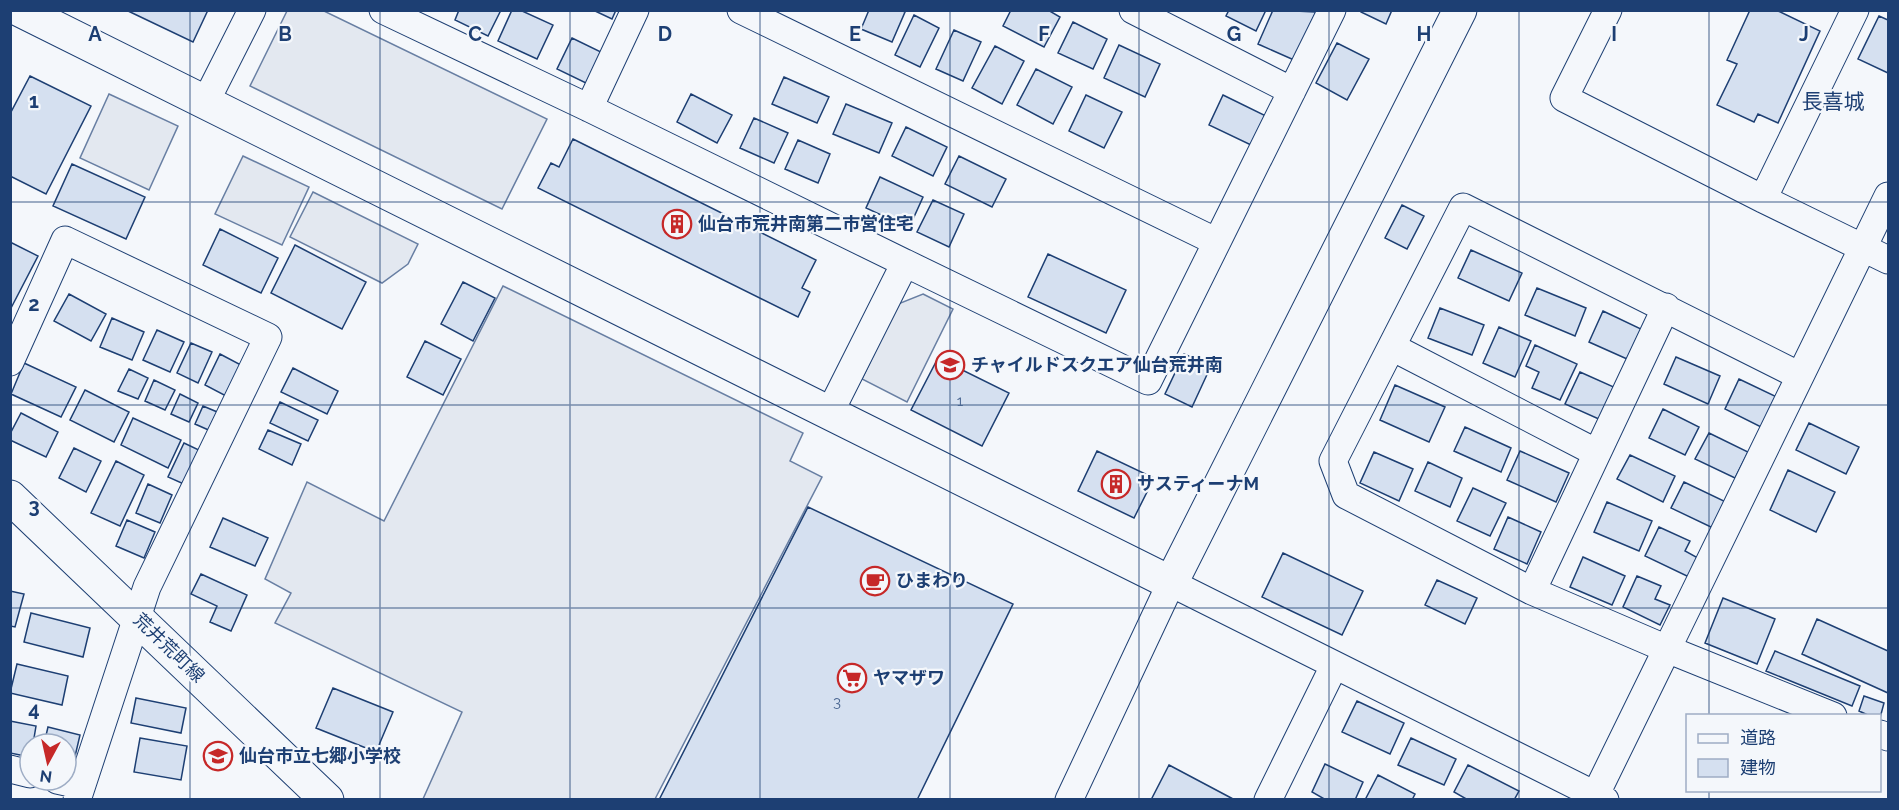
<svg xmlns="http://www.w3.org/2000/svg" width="1899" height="810" viewBox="0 0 1899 810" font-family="Raleway,'Noto Sans JP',sans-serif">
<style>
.parking{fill:#e3e8f0;stroke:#687fa3;stroke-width:1.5}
.building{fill:#d5e0f0;stroke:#1d3f73;stroke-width:1.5}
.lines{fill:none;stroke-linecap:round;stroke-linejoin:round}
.minor-casing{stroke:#1d3f73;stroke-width:29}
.tertiary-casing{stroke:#1d3f73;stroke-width:35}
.secondary-casing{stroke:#1d3f73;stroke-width:35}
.minor{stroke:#f4f7fb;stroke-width:27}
.tertiary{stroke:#f4f7fb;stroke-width:33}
.secondary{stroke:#f4f7fb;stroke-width:33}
.grid{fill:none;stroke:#1d3f73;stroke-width:1.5;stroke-opacity:0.55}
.labels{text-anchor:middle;stroke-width:4.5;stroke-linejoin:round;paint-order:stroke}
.number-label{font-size:15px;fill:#4b6792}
.poi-label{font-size:18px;font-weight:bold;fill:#1d3f73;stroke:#f4f7fb;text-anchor:start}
.street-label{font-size:18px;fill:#1d3f73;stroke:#f4f7fb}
.quarter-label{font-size:21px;fill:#1d3f73;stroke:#f4f7fb}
.grid-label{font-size:20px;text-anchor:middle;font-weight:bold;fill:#1d3f73;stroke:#f4f7fb;stroke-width:4.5;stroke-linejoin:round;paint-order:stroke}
</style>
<rect width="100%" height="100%" fill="#f4f7fb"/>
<path class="parking" d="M287,11H324L547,119L502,209L250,86Z
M109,94L178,126L149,190L80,158Z
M243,156L309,187L282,245L215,214Z
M313,192L418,244L408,264L382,283L290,237Z
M503,286L803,433L790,461L822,477L655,799H423L462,712L275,623L291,593L265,579L307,482L384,521Z
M923,294L953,309L907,402L862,379L898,304Z"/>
<path class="building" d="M126,10H208L193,42Z
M459,10H501L488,36L455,20Z
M512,10H520L553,25L537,59L498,41Z
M593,10H616L612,19Z
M869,10H901L905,12L892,42L861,29Z
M1011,10H1048L1060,17L1044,47L1003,26Z
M1229,10H1266L1256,31L1226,16Z
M1273,10L1316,12L1294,60L1258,44Z
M1361,10H1392L1386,24L1361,12Z
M1750,10H1776L1820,31L1778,123L1758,114L1754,122L1717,105L1737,64L1727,60Z
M914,15L939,28L920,67L895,55Z
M1879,16L1888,20V73L1858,59Z
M1073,22L1107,39L1093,69L1058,53Z
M954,30L981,42L963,81L936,69Z
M572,38L603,53L588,84L557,69Z
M1337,43L1369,59L1347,100L1316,83Z
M1119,45L1160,64L1145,97L1104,78Z
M995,46L1024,61L1002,104L972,88Z
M1036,69L1072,87L1053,124L1017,105Z
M30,76L91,106L46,194L10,176V114Z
M784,77L829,97L817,123L772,104Z
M691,94L732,115L717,143L677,122Z
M1086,95L1122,112L1104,148L1069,131Z
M1223,95L1266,116L1251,145L1209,125Z
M846,104L892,123L879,153L833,134Z
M754,118L788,133L774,163L740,148Z
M906,127L947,147L933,176L892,156Z
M573,139L816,260L802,288L810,292L798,317L538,188L551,163L559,167Z
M798,140L830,154L818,183L785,169Z
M959,156L1006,179L992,207L945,184Z
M72,164L145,197L126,239L53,206Z
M880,177L923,197L909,228L866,208Z
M933,200L964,214L949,247L917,232Z
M1402,205L1424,216L1407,249L1385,238Z
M220,229L278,258L261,293L203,265Z
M10,242L38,256L10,310Z
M295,245L366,282L342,329L271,293Z
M1471,250L1522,273L1509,301L1458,278Z
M1048,254L1126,290L1106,333L1028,297Z
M463,282L495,298L473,341L441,324Z
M1537,288L1586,308L1575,336L1525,315Z
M69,294L106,314L91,341L54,321Z
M1440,308L1484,325L1472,355L1428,338Z
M1603,311L1641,329L1627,359L1589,342Z
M112,318L144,332L132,360L100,347Z
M1499,327L1531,341L1515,377L1483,363Z
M157,330L184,342L170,372L143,360Z
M425,341L461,359L443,395L407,377Z
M191,343L212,352L198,383L177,373Z
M1535,345L1577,364L1560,400L1532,388L1539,372L1526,366Z
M220,354L241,365L226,396L205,385Z
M1184,354L1211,366L1192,407L1165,394Z
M1676,357L1720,376L1708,404L1664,384Z
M938,358L1009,393L982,446L911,410Z
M24,363L76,387L61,417L11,394Z
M293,368L338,391L327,414L281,392Z
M129,369L148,378L138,399L118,391Z
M1580,372L1616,388L1601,420L1565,404Z
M1739,379L1779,398L1765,429L1725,409Z
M154,380L175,390L165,410L145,401Z
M1395,385L1445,407L1429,442L1380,420Z
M85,390L129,412L114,442L70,420Z
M180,394L198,403L189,422L171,414Z
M280,402L318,420L308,441L270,423Z
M203,406L222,414L213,432L195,424Z
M1663,409L1699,427L1685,455L1649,438Z
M21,413L58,432L46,457L10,440V434Z
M133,418L181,440L168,468L121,445Z
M1809,423L1859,447L1846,474L1796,450Z
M1465,427L1511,448L1501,472L1454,451Z
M268,430L301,444L292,465L259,449Z
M1709,433L1748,452L1735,478L1695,459Z
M184,443L201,451L186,485L168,477Z
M74,448L101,461L86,492L59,478Z
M1097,451L1154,478L1134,518L1078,491Z
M1520,451L1569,473L1556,502L1507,480Z
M1374,452L1413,469L1399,501L1360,483Z
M1630,455L1675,476L1663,502L1617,479Z
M116,461L144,475L120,526L91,513Z
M1428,462L1462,478L1450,507L1415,491Z
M1788,470L1835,492L1816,532L1770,510Z
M1684,482L1726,502L1713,528L1671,508Z
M148,484L172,495L160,523L136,513Z
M1473,488L1506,503L1490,536L1457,521Z
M1607,502L1652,521L1639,551L1594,532Z
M808,507L1013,604L917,800H659Z
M1508,517L1541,532L1527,564L1494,549Z
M223,518L268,538L255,566L210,547Z
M127,520L155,532L144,558L116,546Z
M1659,527L1690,541L1685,551L1698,558L1689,577L1645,556Z
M1283,553L1363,591L1342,635L1262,597Z
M1583,557L1625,576L1612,605L1570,587Z
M201,574L247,595L231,631L210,622L217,606L191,594Z
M1637,576L1661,586L1655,599L1670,605L1660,625L1623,607Z
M1437,580L1477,598L1465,624L1425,605Z
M10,591L24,594L15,627L10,626Z
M1723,598L1775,619L1757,664L1705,643Z
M31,613L90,628L83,657L24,642Z
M1817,619L1888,651V693L1802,654Z
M1775,651L1860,686L1852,706L1766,671Z
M17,664L68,676L62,705L10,693Z
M333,688L393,712L376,752L316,728Z
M1864,696L1884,703L1880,718V716H1870L1859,711Z
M136,698L186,708L181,733L131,723Z
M1357,701L1404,723L1390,754L1342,732Z
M10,721L36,726L33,744H30V757L10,753Z
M48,727L80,735L73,765L66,763V744H44Z
M140,738L187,746L181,780L134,772Z
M1411,738L1456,759L1444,785L1398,765Z
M1325,764L1363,782L1355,800H1326L1312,792Z
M1169,765L1235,800H1151Z
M1468,765L1519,791L1514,800H1468L1454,792Z
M1378,775L1415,794L1412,800H1365Z"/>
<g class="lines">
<g class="minor-casing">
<path id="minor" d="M383,10L589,108L905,263
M741,10L1217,242
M1133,10L1292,91
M1608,10L1564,98L1763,199L1888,260
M205,103L252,10
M589,108L635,10
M1763,199L1855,10
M1392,347L1597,453
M10,362L65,240L268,337L147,587L77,800
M1800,376L1463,207L1333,461L1346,495L1532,591L1667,649L1888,196
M829,414L905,263L1148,381L1332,10
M1532,591L1666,307
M1880,734L1888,737
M10,769L30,774
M57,780L80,785
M1069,800L1171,583L1605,800
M1268,800L1334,666
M1593,800L1667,649L1833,716"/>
</g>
<g class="tertiary-casing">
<path id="tertiary" d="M20,10L1171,583L1460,10"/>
</g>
<g class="secondary-casing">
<path id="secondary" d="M10,497L327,800"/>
</g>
<use href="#minor" class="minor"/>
<use href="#tertiary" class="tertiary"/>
<use href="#secondary" class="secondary"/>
</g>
<path class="grid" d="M190,10V800M380,10V800M570,10V800M760,10V800M950,10V800M1139,10V800M1329,10V800M1519,10V800M1709,10V716M10,202H1888M10,405H1888M10,608H1888M1709,790V800"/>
<defs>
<g id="building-ring" transform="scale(1.5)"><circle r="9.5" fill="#f4f7fb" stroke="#c62828" stroke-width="1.5"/><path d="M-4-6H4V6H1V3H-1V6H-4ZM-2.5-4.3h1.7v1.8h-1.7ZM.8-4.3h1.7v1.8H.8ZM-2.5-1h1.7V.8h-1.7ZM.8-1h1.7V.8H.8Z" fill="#c62828"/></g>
<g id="school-ring" transform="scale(1.5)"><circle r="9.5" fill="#f4f7fb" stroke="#c62828" stroke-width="1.5"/><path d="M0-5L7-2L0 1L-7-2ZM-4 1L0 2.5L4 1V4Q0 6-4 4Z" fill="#c62828"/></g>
<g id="cafe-ring" transform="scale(1.5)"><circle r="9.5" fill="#f4f7fb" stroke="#c62828" stroke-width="1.5"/><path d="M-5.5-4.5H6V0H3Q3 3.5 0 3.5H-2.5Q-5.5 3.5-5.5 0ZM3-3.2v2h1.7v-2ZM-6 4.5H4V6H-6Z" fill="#c62828"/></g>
<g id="supermarket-ring" transform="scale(1.5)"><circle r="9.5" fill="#f4f7fb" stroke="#c62828" stroke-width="1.5"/><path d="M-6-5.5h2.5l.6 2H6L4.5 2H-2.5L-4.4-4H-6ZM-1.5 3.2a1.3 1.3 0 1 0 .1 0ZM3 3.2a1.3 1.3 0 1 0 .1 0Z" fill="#c62828"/></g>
</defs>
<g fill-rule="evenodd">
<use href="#building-ring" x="677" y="224"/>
<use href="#school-ring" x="950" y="365"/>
<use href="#building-ring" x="1116" y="484"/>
<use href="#cafe-ring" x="875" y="581"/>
<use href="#supermarket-ring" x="852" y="678"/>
<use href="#school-ring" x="218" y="756"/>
</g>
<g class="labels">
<g class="number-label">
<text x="960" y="406">1</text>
<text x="837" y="707">3</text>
</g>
<g class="poi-label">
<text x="698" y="230">仙台市荒井南第二市営住宅</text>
<text x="971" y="371">チャイルドスクエア仙台荒井南</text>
<text x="1137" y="490">サスティーナM</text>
<text x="896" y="587">ひまわり</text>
<text x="873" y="684">ヤマザワ</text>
<text x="239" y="762">仙台市立七郷小学校</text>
</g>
<g class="street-label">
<text transform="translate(169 648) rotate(44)" y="6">荒井荒町線</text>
</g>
<g class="quarter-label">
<text x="1833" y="109">長喜城</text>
</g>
</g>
<g class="grid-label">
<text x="95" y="41">A</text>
<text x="285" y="41">B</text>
<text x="475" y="41">C</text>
<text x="665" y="41">D</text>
<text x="855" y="41">E</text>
<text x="1044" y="41">F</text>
<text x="1234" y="41">G</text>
<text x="1424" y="41">H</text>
<text x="1614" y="41">I</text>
<text x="1804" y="41">J</text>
<text x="34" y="108">1</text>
<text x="34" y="311">2</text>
<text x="34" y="513">3</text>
<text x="34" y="716">4</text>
</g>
<rect width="1899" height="810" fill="none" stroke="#1d3f73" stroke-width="24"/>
<rect x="1686" y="714" width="195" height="78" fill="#f4f7fb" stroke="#9eadc5" stroke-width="1.5"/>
<rect x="1698" y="734" width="30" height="9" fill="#f4f7fb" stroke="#9eadc5" stroke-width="1.5"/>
<text x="1740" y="744" font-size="18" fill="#1d3f73">道路</text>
<rect x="1698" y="759" width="30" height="18" fill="#d5e0f0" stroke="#9eadc5" stroke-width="1.5"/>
<text x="1740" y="774" font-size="18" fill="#1d3f73">建物</text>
<g transform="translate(48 762) rotate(188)"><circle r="28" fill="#f4f7fb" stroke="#9eadc5" stroke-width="1.5"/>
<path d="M0-4.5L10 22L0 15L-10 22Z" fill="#c62828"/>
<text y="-9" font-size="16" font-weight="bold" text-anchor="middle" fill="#1d3f73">N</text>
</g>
</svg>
